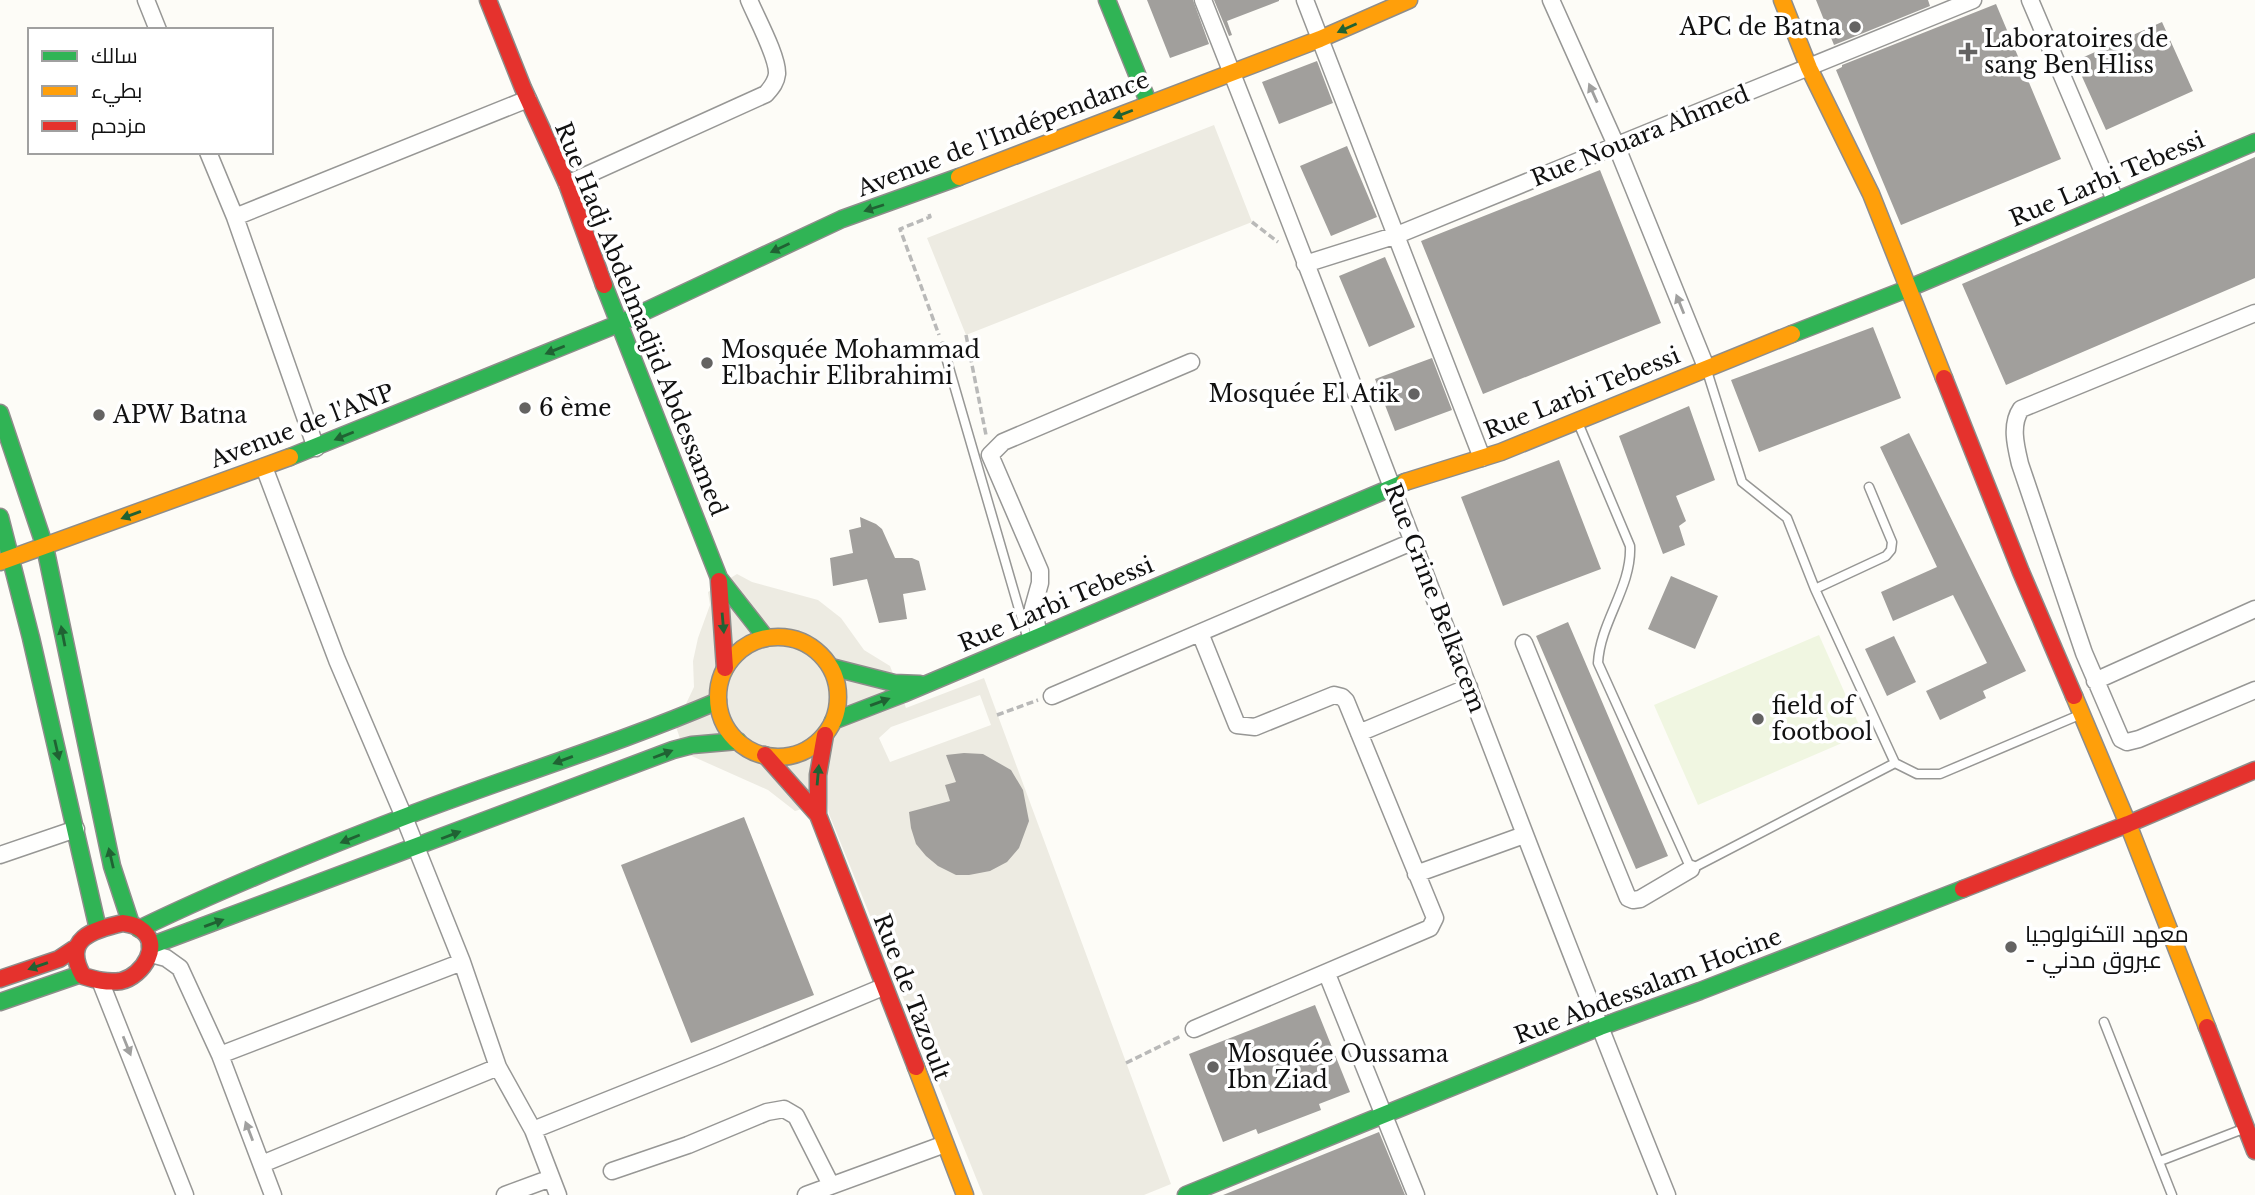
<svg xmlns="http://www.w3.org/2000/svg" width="2255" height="1195" viewBox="0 0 2255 1195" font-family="'Libre Baskerville',Cairo,serif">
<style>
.pitch{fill:#f0f6e1}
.plaza{fill:#edebe2;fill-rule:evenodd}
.building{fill:#a19f9c}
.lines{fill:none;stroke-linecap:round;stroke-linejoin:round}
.lane-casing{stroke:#979795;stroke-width:11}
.street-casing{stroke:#979795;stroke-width:19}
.fast-casing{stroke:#8e8d8b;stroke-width:19}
.slow-casing{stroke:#8e8d8b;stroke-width:19}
.jam-casing{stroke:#8e8d8b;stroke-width:19}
.path{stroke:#b9b9b8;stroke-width:3.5;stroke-dasharray:7 3.5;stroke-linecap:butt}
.lane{stroke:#fffffe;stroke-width:8}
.street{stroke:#fffffe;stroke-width:16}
.fast{stroke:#30b455;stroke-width:16}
.slow{stroke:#ff9f0a;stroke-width:16}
.jam{stroke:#e5322d;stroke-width:16}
.oneway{fill:#206233}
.oneway2{fill:#a0a09f}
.poi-dot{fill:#646362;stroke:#fff;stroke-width:2.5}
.labels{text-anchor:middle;stroke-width:7;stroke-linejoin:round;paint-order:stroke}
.poi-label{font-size:23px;fill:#111;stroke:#fff;text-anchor:start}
.street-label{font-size:23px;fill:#111;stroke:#fff}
</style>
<rect width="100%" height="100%" fill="#fdfcf7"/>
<path class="pitch" d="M1819,635L1863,734L1698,805L1654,705Z"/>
<path class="plaza" d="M1214,125L1252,222L966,335L927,238Z
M737,574L752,582L818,600L841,618L864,650L890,666L906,708L984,678L1171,1184L1144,1195H983L829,814L827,802L795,811L768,790L685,753L674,721L685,706L694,687L693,661L698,638L710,605L708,592ZM980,695L991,725L890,762L879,738L891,727Z"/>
<path class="building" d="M1147,0H1193L1209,44L1170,58Z
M1214,0H1279V1L1227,21L1232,35L1229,36Z
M1816,0H1928L1930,6L1834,45Z
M1996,4L2061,159L1901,225L1836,70L1842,67V65Z
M2162,22L2193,91L2106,130L2075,61Z
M1317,61L1333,103L1279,124L1262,82Z
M1347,146L1377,217L1331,236L1300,166Z
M2255,157V278L2006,385L1962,284Z
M1600,170L1661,323L1483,394L1421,241Z
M1385,257L1415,327L1369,347L1339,276Z
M1873,327L1901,398L1759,452L1731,380Z
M1432,358L1452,410L1395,431L1375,379Z
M1689,406L1715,480L1676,496L1686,521L1679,526L1685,545L1663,554L1619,436Z
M1909,433L2026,671L1983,691L1986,698L1940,720L1926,691L1987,663L1953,595L1893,621L1881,592L1937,567L1880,447Z
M1559,460L1601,569L1503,606L1461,497Z
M860,517L876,524L882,529L895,558H912L919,561L926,590L903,594L907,619L879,623L867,579L833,586L830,558L853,553L849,530L861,527Z
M1671,576L1718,596L1695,649L1648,629Z
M1568,622L1668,856L1636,869L1536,636Z
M1894,636L1916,682L1887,696L1865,649Z
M964,753L983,754L1011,770L1023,790L1029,821L1019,848L1007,862L990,871L969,875H956L938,866L926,856L916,844L911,828L909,812L950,801L945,785L956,782L946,755Z
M744,817L814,995L691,1043L621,865Z
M1315,1005L1350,1092L1319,1104L1321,1110L1258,1134L1256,1129L1223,1142L1189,1054Z
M1379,1132L1405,1195H1223Z"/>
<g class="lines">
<g class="lane-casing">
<path id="lane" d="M943,347L1028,640
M1579,425L1630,546C1632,587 1600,622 1598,663L1691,869L1895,763L1815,589L1787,518L1742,482L1707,371
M1815,589L1886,556L1891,550L1892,542L1869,487
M1895,763L1917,774H1940L2077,716
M2104,1022L2172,1195
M2160,1161L2243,1129"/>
</g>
<g class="street-casing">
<path id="street" d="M146,0L158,30
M1203,0C1361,397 1507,799 1667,1195
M1305,0L1482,458
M1551,0L1616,145L1706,367
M2030,0L2115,200
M208,152L235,217L316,448
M567,184L766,94C771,88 776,83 777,74C778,57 756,17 749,0
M235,217L528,99
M1305,264L1397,235L1973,0
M2255,313L2021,409C2010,425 2016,447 2020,464L2084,653L2121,739L2127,742L2139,739L2255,690
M264,467L337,660L404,817L462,962L498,1067L533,1130L558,1195
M1039,635L1033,608L1040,583V571L990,455L1003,442L1191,362
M1524,643L1628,898L1633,900L1640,899L1691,869
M2095,681L2255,609
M1052,696L1414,541
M1359,733L1469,687
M0,855L76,829
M1416,874L1524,835
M151,954L166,958L180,968L220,1055L273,1195
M1327,974L1416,1195
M101,983L185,1195
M1194,1029L1430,928L1435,918L1346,701L1342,697L1334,695L1255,727L1237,725L1200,633
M220,1055L462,962
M533,1130L718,1056L883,987
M262,1164L498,1067
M612,1171L688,1145L767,1112L784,1109L796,1116L831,1185
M505,1195L551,1178
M806,1195L945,1144"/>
</g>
<g class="fast-casing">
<path id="fast" d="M1107,0L1149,104
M604,285L719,578L766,638
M1792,334L1907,289L2255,142
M0,413L45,547L112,866L131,924
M290,457L618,324L842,219L959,177
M0,517L31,638L98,929
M831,667L894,683L920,684
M833,721L903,694L1405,482
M139,929C225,887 315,851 404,817C508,777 615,745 718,701
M150,946L673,750L692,745L738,741
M0,1002L81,974
M1186,1195L1600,1027L1700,991L1963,889"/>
</g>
<g class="slow-casing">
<path id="slow" d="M1782,0L1809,68L1871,194L1944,378
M959,177L1320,39L1409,0
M1405,482L1501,452L1792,334
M0,562L290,457
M718 697a60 60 0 1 1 120 0a60 60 0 1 1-120 0Z
M2074,696L2128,824L2207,1027
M916,1067L965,1195"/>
</g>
<g class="jam-casing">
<path id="jam" d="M488,0L523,88L567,184L604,285
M1944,378L2021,572L2074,696
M719,581L725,668
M765,755L818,815L916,1067
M818,815V775L825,735
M1963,889L2128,824L2255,770
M123,923C128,924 135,925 139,928C164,943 143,976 121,981C107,983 96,980 83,976C62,939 92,930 123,923Z
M0,979L59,959L74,949
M2207,1027L2255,1151"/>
</g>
<path class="path" d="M929,214L930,217L900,229L939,335
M1252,222L1278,242
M966,335L986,435
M997,715L1038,700
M1126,1063L1181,1036"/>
<use href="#lane" class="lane"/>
<use href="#street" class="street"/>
<use href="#fast" class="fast"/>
<use href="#slow" class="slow"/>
<use href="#jam" class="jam"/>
</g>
<defs><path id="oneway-solid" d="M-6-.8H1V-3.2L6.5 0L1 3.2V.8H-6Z" transform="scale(1.75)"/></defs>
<g class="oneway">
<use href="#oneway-solid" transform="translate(1347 28) rotate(156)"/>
<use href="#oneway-solid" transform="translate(1123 114) rotate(159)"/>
<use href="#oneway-solid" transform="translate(874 208) rotate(162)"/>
<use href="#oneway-solid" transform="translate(780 248) rotate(155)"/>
<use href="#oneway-solid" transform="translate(555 350) rotate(158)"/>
<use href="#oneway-solid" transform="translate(344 436) rotate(158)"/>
<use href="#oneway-solid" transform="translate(131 515) rotate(160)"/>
<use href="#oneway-solid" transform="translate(723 623) rotate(85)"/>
<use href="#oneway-solid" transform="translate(63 636) rotate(-101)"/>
<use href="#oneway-solid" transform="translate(880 702) rotate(-20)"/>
<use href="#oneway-solid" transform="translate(57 750) rotate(77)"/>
<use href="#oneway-solid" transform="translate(663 754) rotate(-21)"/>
<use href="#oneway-solid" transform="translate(563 760) rotate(160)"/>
<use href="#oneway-solid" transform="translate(818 775) rotate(-85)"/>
<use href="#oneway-solid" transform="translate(451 835) rotate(-21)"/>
<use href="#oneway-solid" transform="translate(350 839) rotate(158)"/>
<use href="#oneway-solid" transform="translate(111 858) rotate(-103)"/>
<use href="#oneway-solid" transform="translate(214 923) rotate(-20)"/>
<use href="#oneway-solid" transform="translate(38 966) rotate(161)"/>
</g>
<g class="oneway2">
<use href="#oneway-solid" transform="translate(1593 93) rotate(-114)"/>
<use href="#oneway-solid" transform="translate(1680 304) rotate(-112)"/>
<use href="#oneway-solid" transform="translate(127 1046) rotate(68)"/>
<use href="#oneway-solid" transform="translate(249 1131) rotate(-111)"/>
</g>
<g class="poi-dot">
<circle cx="1855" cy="27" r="7"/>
<path d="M1964.5 41.5h7v7h7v7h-7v7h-7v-7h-7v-7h7z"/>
<circle cx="707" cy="363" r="7"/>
<circle cx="1414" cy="394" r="7"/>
<circle cx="525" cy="408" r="7"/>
<circle cx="99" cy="415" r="7"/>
<circle cx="1758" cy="719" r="7"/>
<circle cx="2011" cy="947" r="7"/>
<circle cx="1213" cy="1067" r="7"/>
</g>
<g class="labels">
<g class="poi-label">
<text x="1841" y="35" text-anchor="end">APC de Batna</text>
<text x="1984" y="47">Laboratoires de<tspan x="1984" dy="26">sang Ben Hliss</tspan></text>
<text x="721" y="358">Mosquée Mohammad<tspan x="721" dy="26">Elbachir Elibrahimi</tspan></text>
<text x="1400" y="402" text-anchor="end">Mosquée El Atik</text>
<text x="539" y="416">6 ème</text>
<text x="113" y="423">APW Batna</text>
<text x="1772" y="714">field of<tspan x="1772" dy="26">footbool</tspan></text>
<text x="2025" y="942">معهد التكنولوجيا<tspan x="2025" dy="26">- عبروق مدني</tspan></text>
<text x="1227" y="1062">Mosquée Oussama<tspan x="1227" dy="26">Ibn Ziad</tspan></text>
</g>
<g class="street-label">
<text transform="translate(1003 134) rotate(-21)" y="8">Avenue de l'Indépendance</text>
<text transform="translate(1640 136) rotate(-22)" y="8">Rue Nouara Ahmed</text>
<text transform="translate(2107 179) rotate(-23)" y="8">Rue Larbi Tebessi</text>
<text transform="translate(641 319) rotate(68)" y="8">Rue Hadj Abdelmadjid Abdessamed</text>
<text transform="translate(1582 393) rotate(-22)" y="8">Rue Larbi Tebessi</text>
<text transform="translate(302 426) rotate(-21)" y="8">Avenue de l'ANP</text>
<text transform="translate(1435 598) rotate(69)" y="8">Rue Grine Belkacem</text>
<text transform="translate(1056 604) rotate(-23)" y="8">Rue Larbi Tebessi</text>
<text transform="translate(1648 986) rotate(-21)" y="8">Rue Abdessalam Hocine</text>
<text transform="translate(912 997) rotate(69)" y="8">Rue de Tazoult</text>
</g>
</g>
<rect x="28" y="28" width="245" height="126" fill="#ffffff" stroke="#a0a0a0" stroke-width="2"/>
<rect x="42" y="51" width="35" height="10" fill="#30b455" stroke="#a0a0a0" stroke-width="2"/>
<text x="91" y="63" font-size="21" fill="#111111">سالك</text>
<rect x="42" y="86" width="35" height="10" fill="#ff9f0a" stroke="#a0a0a0" stroke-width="2"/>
<text x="91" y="98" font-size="21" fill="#111111">بطيء</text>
<rect x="42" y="121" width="35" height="10" fill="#e5322d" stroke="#a0a0a0" stroke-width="2"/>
<text x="91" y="133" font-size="21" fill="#111111">مزدحم</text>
</svg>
